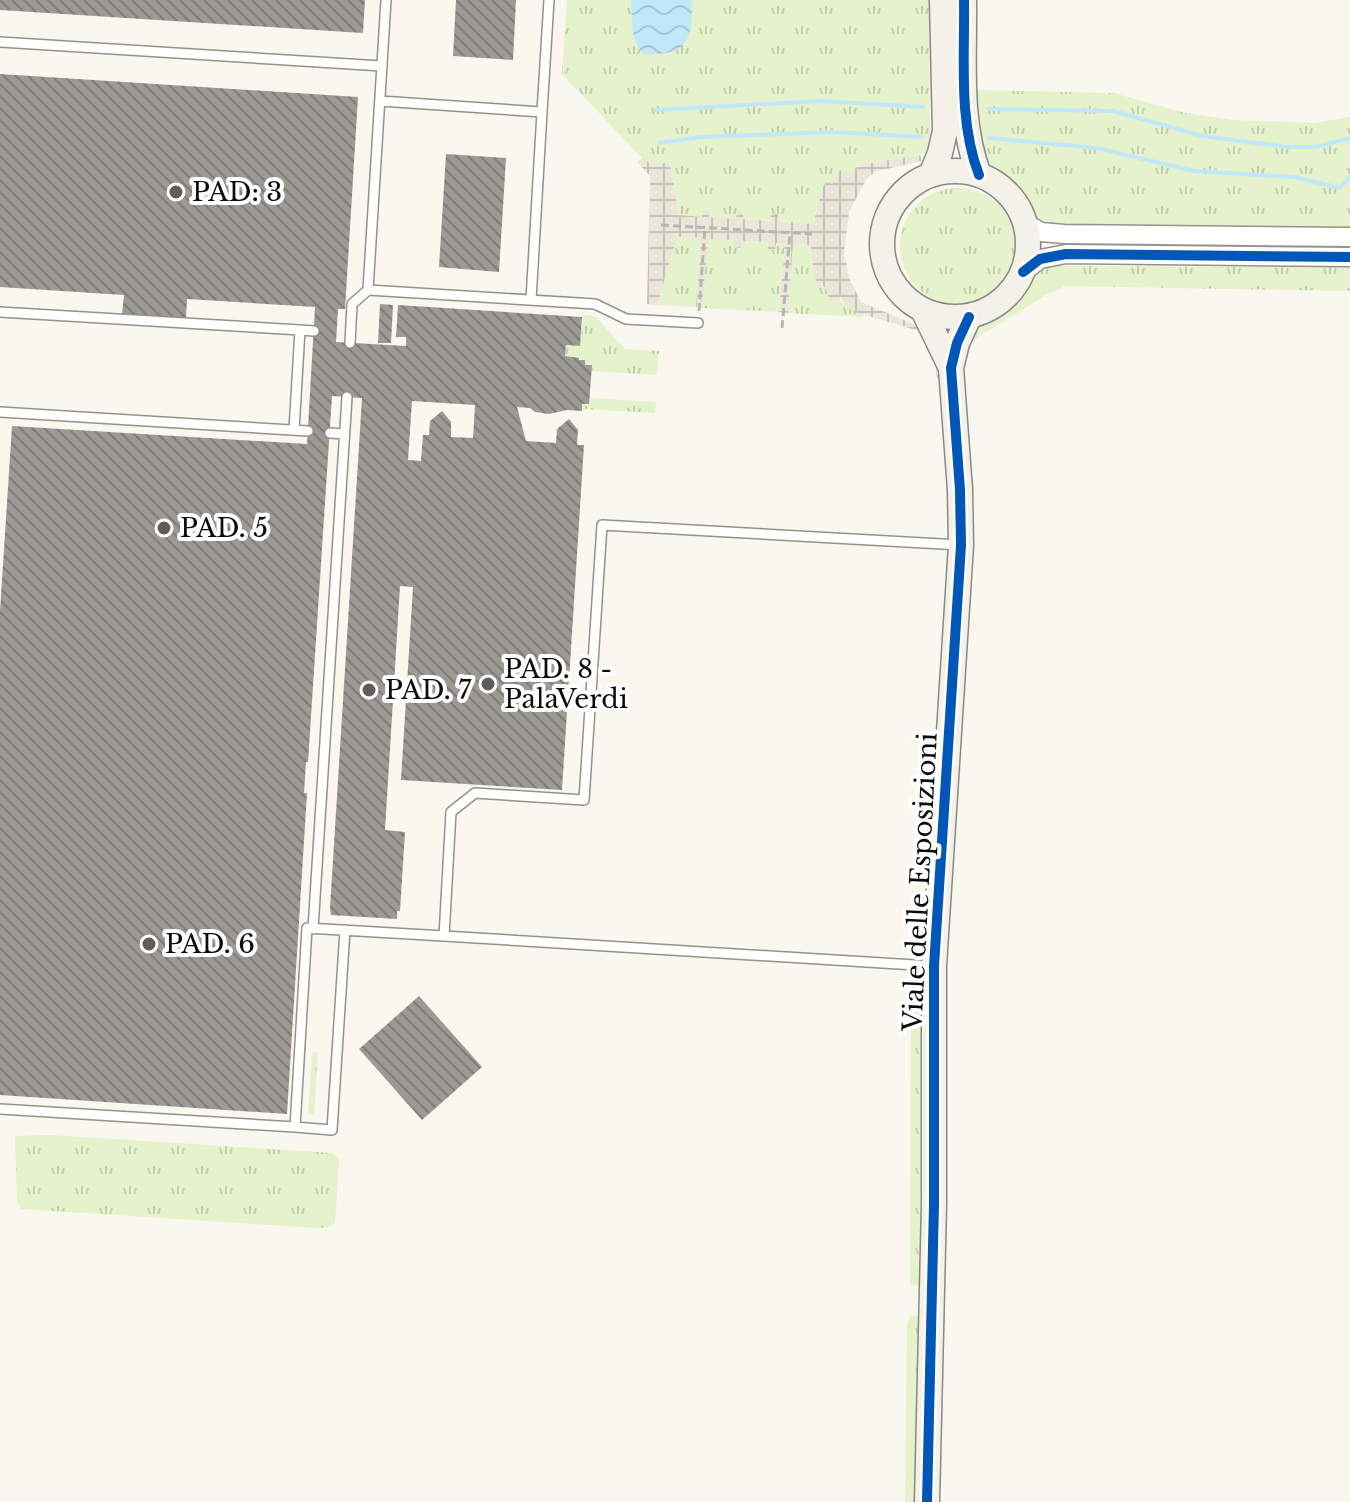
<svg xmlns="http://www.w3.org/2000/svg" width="1350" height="1502" viewBox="0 0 1350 1502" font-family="'Libre Baskerville',serif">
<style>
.grass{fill:url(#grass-tufts)}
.plaza{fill:url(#plaza-grid)}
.water{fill:url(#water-waves)}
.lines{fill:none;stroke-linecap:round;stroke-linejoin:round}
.stream{stroke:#c1e8f9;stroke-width:4}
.building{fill:url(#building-back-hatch);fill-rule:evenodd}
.lane-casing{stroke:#93928e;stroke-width:12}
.street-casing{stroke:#93928e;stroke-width:21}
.secondary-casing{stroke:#8a8885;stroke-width:27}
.path{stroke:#b7b6b5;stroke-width:3;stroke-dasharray:8 4;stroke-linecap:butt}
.lane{stroke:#fefefd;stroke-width:9}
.street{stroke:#fefefd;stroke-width:18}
.secondary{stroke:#f4f2e8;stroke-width:24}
.cycleway-casing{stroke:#fff;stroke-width:15}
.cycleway{stroke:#0057b8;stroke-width:10}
.poi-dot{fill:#5f5e5b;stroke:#fff;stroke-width:3}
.labels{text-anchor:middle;stroke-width:8;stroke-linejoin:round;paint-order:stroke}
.poi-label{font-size:26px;fill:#0c0c0c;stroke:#fff;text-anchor:start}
.street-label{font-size:26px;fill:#0c0c0c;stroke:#fff}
</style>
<defs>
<pattern id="grass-tufts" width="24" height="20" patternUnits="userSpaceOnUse" patternTransform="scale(2)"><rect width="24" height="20" fill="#e5f2cc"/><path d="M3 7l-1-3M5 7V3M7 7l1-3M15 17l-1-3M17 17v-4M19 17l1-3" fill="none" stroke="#c3ceae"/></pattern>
<pattern id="plaza-grid" width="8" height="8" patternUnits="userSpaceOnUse" patternTransform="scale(2)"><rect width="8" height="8" fill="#ebe6da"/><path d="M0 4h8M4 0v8" fill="none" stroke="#c8c4ba"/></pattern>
<pattern id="water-waves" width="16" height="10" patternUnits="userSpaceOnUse" patternTransform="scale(2)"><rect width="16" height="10" fill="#c1e8f9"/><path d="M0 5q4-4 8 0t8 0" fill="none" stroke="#a5c6d4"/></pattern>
<pattern id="building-back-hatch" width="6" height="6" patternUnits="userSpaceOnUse" patternTransform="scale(2)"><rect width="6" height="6" fill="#9d9a95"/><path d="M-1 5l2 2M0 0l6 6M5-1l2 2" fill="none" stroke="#7e7c78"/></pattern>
</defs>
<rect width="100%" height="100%" fill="#faf7ef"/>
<path class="grass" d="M567,0H929L930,143L924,154L865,164L855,168L850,175L832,184L815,213L813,224L778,221L771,214V221L743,219V212H737V219L709,217V210L704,209L703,217L679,215L670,163H650L644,160L562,74Z
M976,90L1113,93L1186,113L1233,120L1314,123L1350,117V228L1056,225L1036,218L1015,189L984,157L978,137Z
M900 246a58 58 0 1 1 116 0a58 58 0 1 1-116 0Z
M677,237L701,238L696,307L657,305Z
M707,238L735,240L734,247L742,241L769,242V250H775V243H785L779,312L702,308Z
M793,244L812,245L813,267L819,288L824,286C839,296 846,310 864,315L863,317L788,313Z
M1048,266L1350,267V291L1065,286L1042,297L971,342L961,345L974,324L1007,308L1031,278Z
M583,315L595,316L625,349L659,351L657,375L591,371L592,365H585V360L565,356L566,345L580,346Z
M590,398L656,402L655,413L582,409V404H589Z
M914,976L923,978L924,1015L919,1286L910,1285L911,994Z
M312,1052H318L314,1115L308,1114Z
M49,1135L333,1153L339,1160L335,1223L329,1227L317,1228L21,1209L17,1201L15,1139L16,1136Z
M911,1315L919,1317L917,1502H905L907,1325Z"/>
<path class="plaza" d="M920,155L922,161L877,171L867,178L849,212L844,254L850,280L861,302L923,328L934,339L940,379H937L934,346L923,332L854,312L846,307L841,297L831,302L824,286L818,288L813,267L811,245L793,244L788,313L779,312L785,243H776L775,250H768V242L742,241L741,248L734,247V240L708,239L702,308L696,307L701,238L677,237L657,305L647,304L650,176L637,162L642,158L650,163H670L679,215L702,217L703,209L709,210V217L736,219L737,212H743V219L770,221L771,214H778V221L813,224L823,187L826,181L832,184L840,170L850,175L855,168L865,164Z"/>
<path class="water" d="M631,0H692C692,39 690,56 644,54C629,42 633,18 631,0Z"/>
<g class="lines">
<path class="stream" d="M989,109L1113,111L1202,136L1287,147H1316L1350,138
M655,110L820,101L923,107
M989,138L1097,148L1194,171L1295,177L1340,188L1350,177
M659,143L701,137L834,132L922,137"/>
</g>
<path class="building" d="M0,0H365L363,33L0,10Z
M456,0H516L513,60L453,56Z
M0,74L358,97L345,309H338L336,342L406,346V337H396L398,305L582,317L580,346L566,345L565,356L579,358V360H585V365H592L589,404H582V411L567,410L549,414L535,412L530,408L517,407L526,441L556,443L557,429L569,419L578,430L577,445H584L562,790L401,780L413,587L400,586L385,830L405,832L400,911H397V919L331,915L330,908L362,398L332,396L308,762H306L304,793H307L287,1114L0,1095V611L12,426L307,444L315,307L187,299L186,318L122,314L124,295L0,287ZM412,401L475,405L473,438L451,437V422L442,411L430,421L429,435H423L421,461L408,460Z
M446,154L506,158L499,272L439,267Z
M380,304L393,305L391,343H378Z
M419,996L482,1067L422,1120L359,1049Z"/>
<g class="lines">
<g class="lane-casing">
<path id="lane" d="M0,42L382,66
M380,101L542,112L531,300
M542,112L549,0
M368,290L595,304L626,319L698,323
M0,312L300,330L294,430
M300,330L314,331
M350,343L352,304L368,290L386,0
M0,412L308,431
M330,433L344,434
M313,929L347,397
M345,930L332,1130L295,1127L307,928L444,936L451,812L475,793L584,800L602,525L960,545
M444,936L931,966
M0,1109L295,1127"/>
</g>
<g class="street-casing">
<path id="street" d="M1026,224L1041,232L1064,234L1350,237
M1023,272L1040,259L1066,254L1350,257"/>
</g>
<g class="secondary-casing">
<path id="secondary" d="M964,0C965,57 958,121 979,175
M882 244a73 73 0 1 1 146 0a73 73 0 1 1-146 0Z
M931,175L940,153L945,131L942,0
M923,310L951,368
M927,1502L934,1204V966L961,545L960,490L951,368L957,343L969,317"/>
</g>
<path class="path" d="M661,225L812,234
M699,311L705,227
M782,328L790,233"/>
<use href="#lane" class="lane"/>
<use href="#street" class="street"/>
<use href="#secondary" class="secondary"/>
<g class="cycleway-casing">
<path id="cycleway" d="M964,0C965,57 958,121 979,175
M1023,272L1040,259L1066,254L1350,257
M927,1502L934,1204V966L961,545L960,490L951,368L957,343L969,317"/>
</g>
<use href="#cycleway" class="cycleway"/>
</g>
<g class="poi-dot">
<circle cx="176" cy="192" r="8"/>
<circle cx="164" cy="528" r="8"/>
<circle cx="488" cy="684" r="8"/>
<circle cx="369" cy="690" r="8"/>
<circle cx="149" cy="944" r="8"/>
</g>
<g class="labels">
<g class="poi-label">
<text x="192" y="201">PAD: 3</text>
<text x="180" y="537">PAD. 5</text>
<text x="504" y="678">PAD. 8 -<tspan x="504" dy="30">PalaVerdi</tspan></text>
<text x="385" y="699">PAD. 7</text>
<text x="165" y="953">PAD. 6</text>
</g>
<g class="street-label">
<text transform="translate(920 882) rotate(-87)" y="9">Viale delle Esposizioni</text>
</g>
</g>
</svg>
